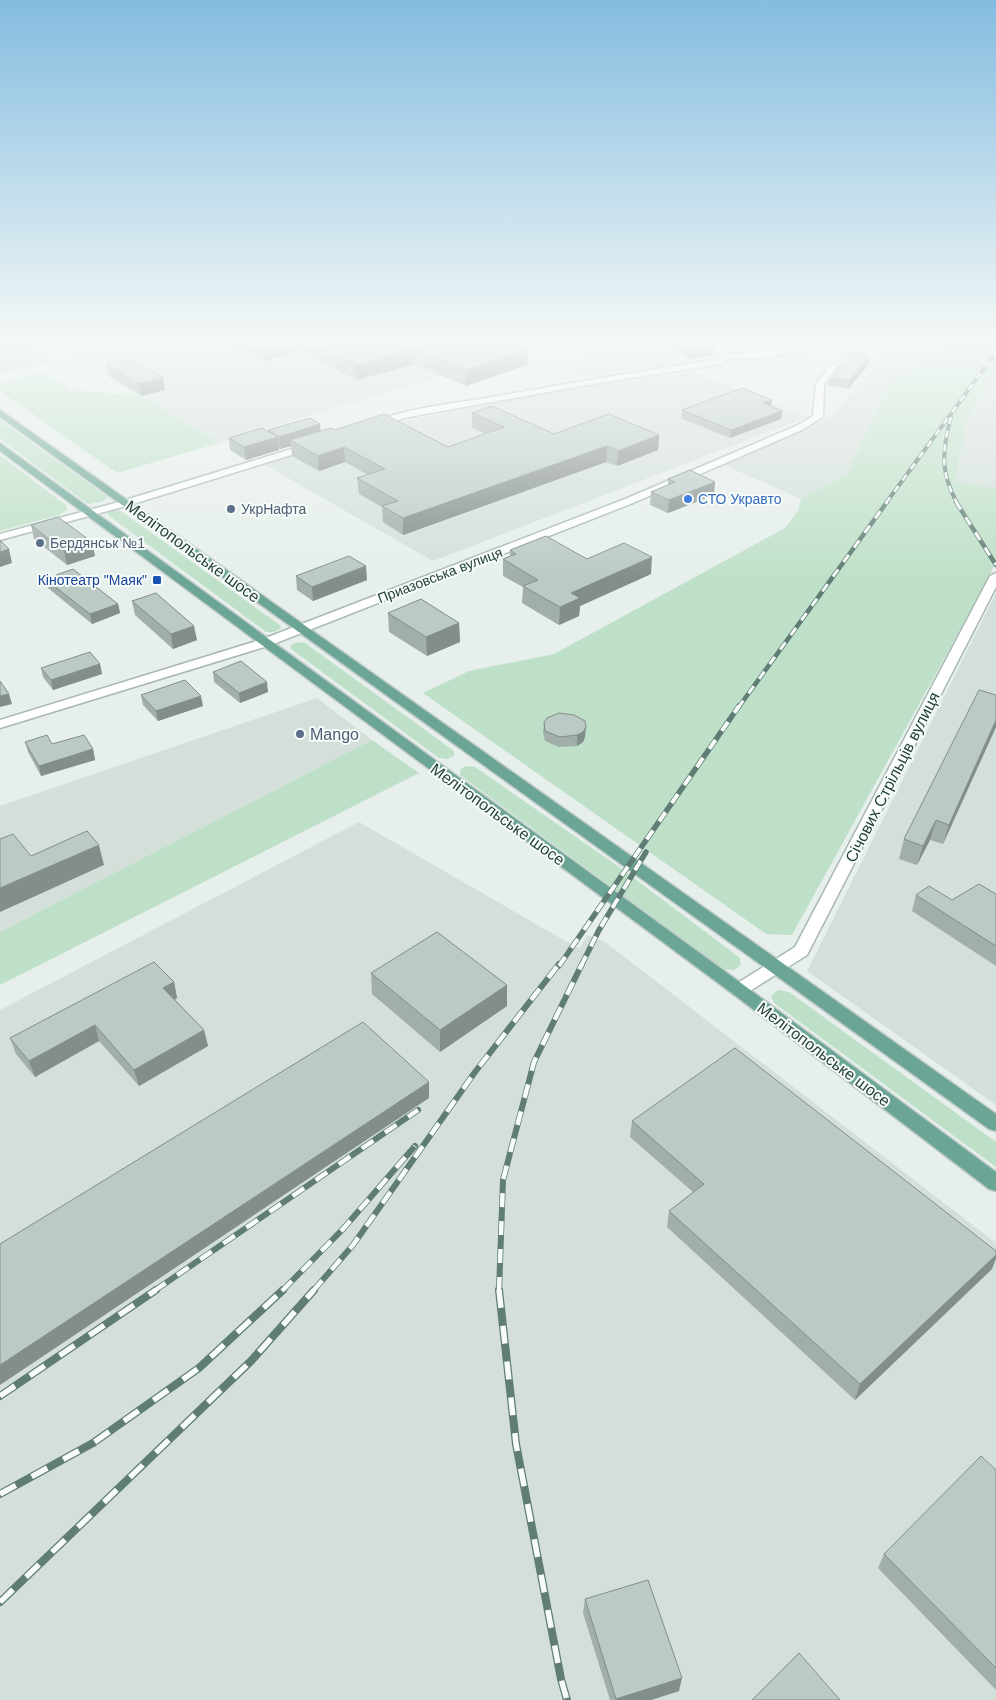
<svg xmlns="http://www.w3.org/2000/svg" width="996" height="1700" viewBox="0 0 996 1700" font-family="Arial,sans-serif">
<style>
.built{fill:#d4dfda}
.green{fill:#bfe0c8}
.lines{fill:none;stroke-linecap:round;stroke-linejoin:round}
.minor-casing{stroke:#a8b8b2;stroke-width:3}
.tertiary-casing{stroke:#a8b8b2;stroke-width:3}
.primary-casing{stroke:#c2cac8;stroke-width:3}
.minor{fill:#fff;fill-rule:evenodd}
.tertiary{fill:#fff;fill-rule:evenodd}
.primary{fill:#6aa596;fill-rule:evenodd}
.rail-far4-casing{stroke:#5f7d75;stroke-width:4}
.rail-far3-casing{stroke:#5f7d75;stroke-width:4.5}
.rail-far2-casing{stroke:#5f7d75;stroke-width:5.5}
.rail-far1-casing{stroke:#5f7d75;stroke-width:6}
.rail-casing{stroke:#5f7d75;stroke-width:8}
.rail-far4{stroke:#f7fbf9;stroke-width:2.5;stroke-dasharray:7;stroke-linecap:butt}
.rail-far3{stroke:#f7fbf9;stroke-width:3;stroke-dasharray:9;stroke-linecap:butt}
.rail-far2{stroke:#f7fbf9;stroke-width:4;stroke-dasharray:11;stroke-linecap:butt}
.rail-far1{stroke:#f7fbf9;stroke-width:4.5;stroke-dasharray:14;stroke-linecap:butt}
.rail{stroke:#f7fbf9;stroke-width:5.5;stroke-dasharray:18;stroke-linecap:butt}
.wall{fill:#a1aea9}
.shaded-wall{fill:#838d89}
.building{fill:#bbcac4;stroke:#838d89}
.shop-dot{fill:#3f7fe0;stroke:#f7fbf9;stroke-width:2}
.service-dot{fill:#5c6f8a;stroke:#f7fbf9;stroke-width:2}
.transit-dot{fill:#1a4fb4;stroke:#f7fbf9;stroke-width:2}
.labels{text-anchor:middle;stroke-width:4;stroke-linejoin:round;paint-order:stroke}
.far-shop-label{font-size:14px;fill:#366cbe;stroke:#f7fbf9;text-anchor:start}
.far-service-label{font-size:14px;fill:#4e5e75;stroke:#f7fbf9;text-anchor:start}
.far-street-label{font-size:14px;fill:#24423a;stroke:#f7fbf9}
.far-transit-label{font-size:14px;fill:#164399;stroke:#f7fbf9;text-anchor:end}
.street-label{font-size:16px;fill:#24423a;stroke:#f7fbf9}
.service-label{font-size:16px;fill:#4e5e75;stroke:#f7fbf9;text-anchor:start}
</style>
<rect width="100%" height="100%" fill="#e6efeb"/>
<path class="built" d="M48,340H560L219,443Z
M910,340H954L928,366L893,375L847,475L801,499L724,465L804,431L832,415L888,353Z
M663,348L682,363L582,376L566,361Z
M996,368V488L955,483L967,419Z
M692,372L807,417L433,561L265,465L413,419L545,393Z
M996,593V1105L807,971Z
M317,698L372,740L0,932V806Z
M359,822L574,946L580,948L587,935L605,942L996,1243V1700H0V1010Z"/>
<path class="green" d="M0,340H20L54,361L0,375Z
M954,340H990L996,342V368L967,419L955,482L996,488V561L988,579L792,935L766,934L423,693L469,671L554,654L785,528L798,511L801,499L847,475L893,375L928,365Z
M45,372L70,390L141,396L219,443L117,473L0,391V383Z
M0,420L108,497L101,502L88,504L0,439Z
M0,455L67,506V510L59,515L0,531Z
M114,510L121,511L281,626V628L274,632H266L108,515V512Z
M297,642L305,643L454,751V756L447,759L439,758L291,649V645Z
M372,740L419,773L0,985V932Z
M466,766L475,767L622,869L740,958L741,965L734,970L723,969L460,775V770Z
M778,990L789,992L996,1142V1167L774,1003L771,996Z"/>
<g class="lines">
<g class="minor-casing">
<path id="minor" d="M847,340H869L865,342L758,358L729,359L722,364L587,385L431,413L404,418L374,429L369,426C385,411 462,402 487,398C564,384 642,371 719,359L727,354L758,352Z
M834,364L838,367L824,384L823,417L802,430L633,503L271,645L0,728V720L263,639L625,499L796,426L813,416L816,384L831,365Z
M311,443L314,444V448L130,505H122L121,503L122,501Z"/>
</g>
<g class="tertiary-casing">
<path id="tertiary" d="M126,500L130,501L131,503L130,505L0,540V534Z
M996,573V587L807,955L745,994L739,996L733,994L731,990L733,986L795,947L990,576Z"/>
</g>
<g class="primary-casing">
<path id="primary" d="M0,410L996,1114V1131L989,1129L0,417Z
M0,443L745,986L996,1172V1191L989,1189L733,994L0,451Z"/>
</g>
<use href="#minor" class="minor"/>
<use href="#tertiary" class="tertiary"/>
<use href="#primary" class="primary"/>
<g class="rail-far4-casing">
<path id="rail-far4" d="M951,417C942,451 940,472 957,503
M886,503L996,352"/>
</g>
<g class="rail-far3-casing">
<path id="rail-far3" d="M956,502L996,565
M738,708L887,502"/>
</g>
<g class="rail-far2-casing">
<path id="rail-far2" d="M559,966L739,706
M581,966L599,930L646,852"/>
</g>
<g class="rail-far1-casing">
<path id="rail-far1" d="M154,1291L418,1110
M282,1291L343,1229L415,1146
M313,1291L353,1245L475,1072L559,964
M499,1291L503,1180L534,1062L582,964"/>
</g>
<g class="rail-casing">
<path id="rail" d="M499,1290L516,1444L561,1679L567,1700
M0,1396L156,1290
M0,1494L93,1443L199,1368L283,1290
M0,1602L251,1361L314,1290"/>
</g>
<use href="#rail-far4" class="rail-far4"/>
<use href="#rail-far3" class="rail-far3"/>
<use href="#rail-far2" class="rail-far2"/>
<use href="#rail-far1" class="rail-far1"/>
<use href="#rail" class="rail"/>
</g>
<path class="wall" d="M235,340H503L528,350L527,365L466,386L415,364L357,380L299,351L265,361L235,345Z
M666,340H708L713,356L688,359L666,342Z
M869,358L868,365L848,389L828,385L829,378Z
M106,365L163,378L165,390L141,396L109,376Z
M682,410L782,411L781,419L730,438L681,418Z
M472,413L554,434L659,435L658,450L617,466L606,462L403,535L383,522L382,507L359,494L357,478L368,475L345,462L319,471L292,456L291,446L280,449L279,448V450L246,460L230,450L229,438L268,431L335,430L448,447L485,434L472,428Z
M668,479L714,495L668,513L650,505L651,492L668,485Z
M31,525L92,542L95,556L67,565L34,539Z
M510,550L587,559L651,574L580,606L579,616L559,625L522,603L523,587L503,576V559L510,556Z
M296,576L367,580L313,601L297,590Z
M45,579L118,604L120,613L92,624L48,588Z
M132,601L197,640L173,649L135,615Z
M388,613L459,623L460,642L427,656L389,632Z
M100,664L102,674L53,690L43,677L41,668Z
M213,672L268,692L240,703L214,682Z
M141,695L203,706L158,721L143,705Z
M996,695V727L943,844L930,840L917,865L899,859L904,839Z
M544,722L585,737L583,742L577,746L559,747L545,741L543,732Z
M25,742L93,749L95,760L41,776L28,752Z
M996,894V966L912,911L916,895L952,900Z
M371,973L507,1006L440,1052L372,994Z
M174,982L177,998L175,1000L204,1030L208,1046L139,1086L99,1041L35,1077L16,1054L10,1038Z
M632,1121L992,1269L855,1400L667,1227L669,1211L693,1192L630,1137Z
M996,1470V1690L878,1568L884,1554Z
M585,1599L679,1691L651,1700H610L583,1613Z"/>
<path class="shaded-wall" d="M285,340H298L299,351L265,361L264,346Z
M714,345L713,356L688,359L689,348Z
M414,349L415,364L357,380L356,365Z
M528,350L527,365L466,386V370Z
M869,358L868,365L848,389L849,381Z
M163,378L165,390L141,396L139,384Z
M772,400L771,408L763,403Z
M782,411L781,419L730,438L731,430Z
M320,424L321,436L290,440L291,446L280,449L279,437Z
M659,435L658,450L617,466L618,451Z
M278,437L279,450L246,460L244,447Z
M607,446L606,462L403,535V518Z
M344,447L345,462L319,471L318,456Z
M715,482L714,495L668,513L669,500Z
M92,542L95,556L67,565L64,551Z
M9,549L12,563L0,567V552Z
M652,557L651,574L580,606L579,616L559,625L560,607L571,593Z
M366,566L367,580L313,601L312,587Z
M118,604L120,613L92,624L90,614Z
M459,623L460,642L427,656L426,637Z
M194,626L197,640L173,649L171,634Z
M100,664L102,674L53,690L51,680Z
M267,682L268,692L240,703L239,693Z
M9,694L12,704L0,707V696Z
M201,696L203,706L158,721L156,711Z
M996,720V727L943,844L949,825Z
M586,727L585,737L583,742L577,746V735Z
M93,749L95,760L41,776L39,766Z
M936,820L930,840L917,865L923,846Z
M99,845L104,865L0,912V888Z
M174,982L177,998L167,1004L163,988Z
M507,985V1006L440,1052V1030Z
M95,1025L99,1041L35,1077L29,1061Z
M204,1030L208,1046L139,1086L134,1070Z
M429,1082V1098L0,1385V1365Z
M996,1255V1259L992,1269L855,1400L860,1384Z
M682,1678L679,1691L651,1700H615L616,1699Z"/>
<path class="building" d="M252,340H285L264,346Z
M305,340H503L528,350L466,370L414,349L356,365Z
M679,340H708L714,345L689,348Z
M859,352L869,358L849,381L829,378L852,353Z
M130,359L163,378L139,384L106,365Z
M742,388L772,400L763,403L782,411L731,430L682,410Z
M492,406L554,434L609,414L659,435L618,451L607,446L403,518L382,506L398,501L357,478L385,469L344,447L318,456L290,440L331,428L335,430L384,414L448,447L504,427L472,413Z
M310,418L320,424L279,437L268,430Z
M262,428L278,437L244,447L229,438Z
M690,470L715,482L669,500L651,492L675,482L668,479Z
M58,517L92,542L64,551L31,525Z
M546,536L587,559L624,543L652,557L571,593L580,598L560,607L523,586L538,580L503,559L516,554L510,550Z
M0,540L9,549L0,552Z
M349,556L366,566L312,587L296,576Z
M73,569L118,604L90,614L45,579Z
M156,593L194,626L171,634L132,601Z
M421,599L459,623L426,637L388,613Z
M90,652L100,664L51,680L41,668Z
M241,661L267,682L239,693L213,672Z
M185,680L201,696L156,711L141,695Z
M0,681L9,694L0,696Z
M979,690L996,695V720L949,825L936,820L923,846L904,839Z
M559,713L574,715L585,721L586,727L583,732L577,735L560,737L545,731L544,722L547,718Z
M47,735L52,744L84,735L93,749L39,766L25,742Z
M87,831L99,845L0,888V839L13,834L31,856Z
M979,884L996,894V946L916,895L929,886L952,900Z
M437,932L507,985L440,1030L371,973Z
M154,962L174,982L163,988L204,1030L134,1070L95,1025L29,1061L10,1038Z
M363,1022L429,1082L0,1365V1244Z
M735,1048L996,1251V1255L860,1384L669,1211L704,1184L632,1121Z
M981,1456L996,1470V1668L884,1554Z
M648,1580L682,1678L616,1699L585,1599Z
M799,1653L840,1700H752Z"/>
<linearGradient id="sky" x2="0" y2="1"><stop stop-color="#84bce0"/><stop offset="0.59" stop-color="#f4f8f6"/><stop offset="1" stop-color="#f4f8f6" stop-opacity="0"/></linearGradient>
<rect width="996" height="578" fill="url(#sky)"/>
<circle class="shop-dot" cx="688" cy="499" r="5"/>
<g class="service-dot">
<circle cx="231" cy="509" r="5"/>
<circle cx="40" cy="543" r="5"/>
<circle cx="300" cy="734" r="5"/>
</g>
<rect class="transit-dot" x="152" y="575" width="10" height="10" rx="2.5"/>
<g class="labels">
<g class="far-shop-label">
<text x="698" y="504">СТО Укравто</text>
</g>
<g class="far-service-label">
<text x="241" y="514">УкрНафта</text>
<text x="50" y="548">Бердянськ №1</text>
</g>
<g class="far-street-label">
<text transform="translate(440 575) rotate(-21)" y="5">Приазовська вулиця</text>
</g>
<g class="far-transit-label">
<text x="147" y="585">Кінотеатр "Маяк"</text>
</g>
<g class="street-label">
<text transform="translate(193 551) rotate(36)" y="6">Мелітопольське шосе</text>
<text transform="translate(892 777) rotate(-63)" y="6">Січових Стрільців вулиця</text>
<text transform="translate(498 814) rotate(36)" y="6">Мелітопольське шосе</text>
<text transform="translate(824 1054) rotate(37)" y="6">Мелітопольське шосе</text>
</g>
<g class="service-label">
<text x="310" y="740">Mango</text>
</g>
</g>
</svg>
